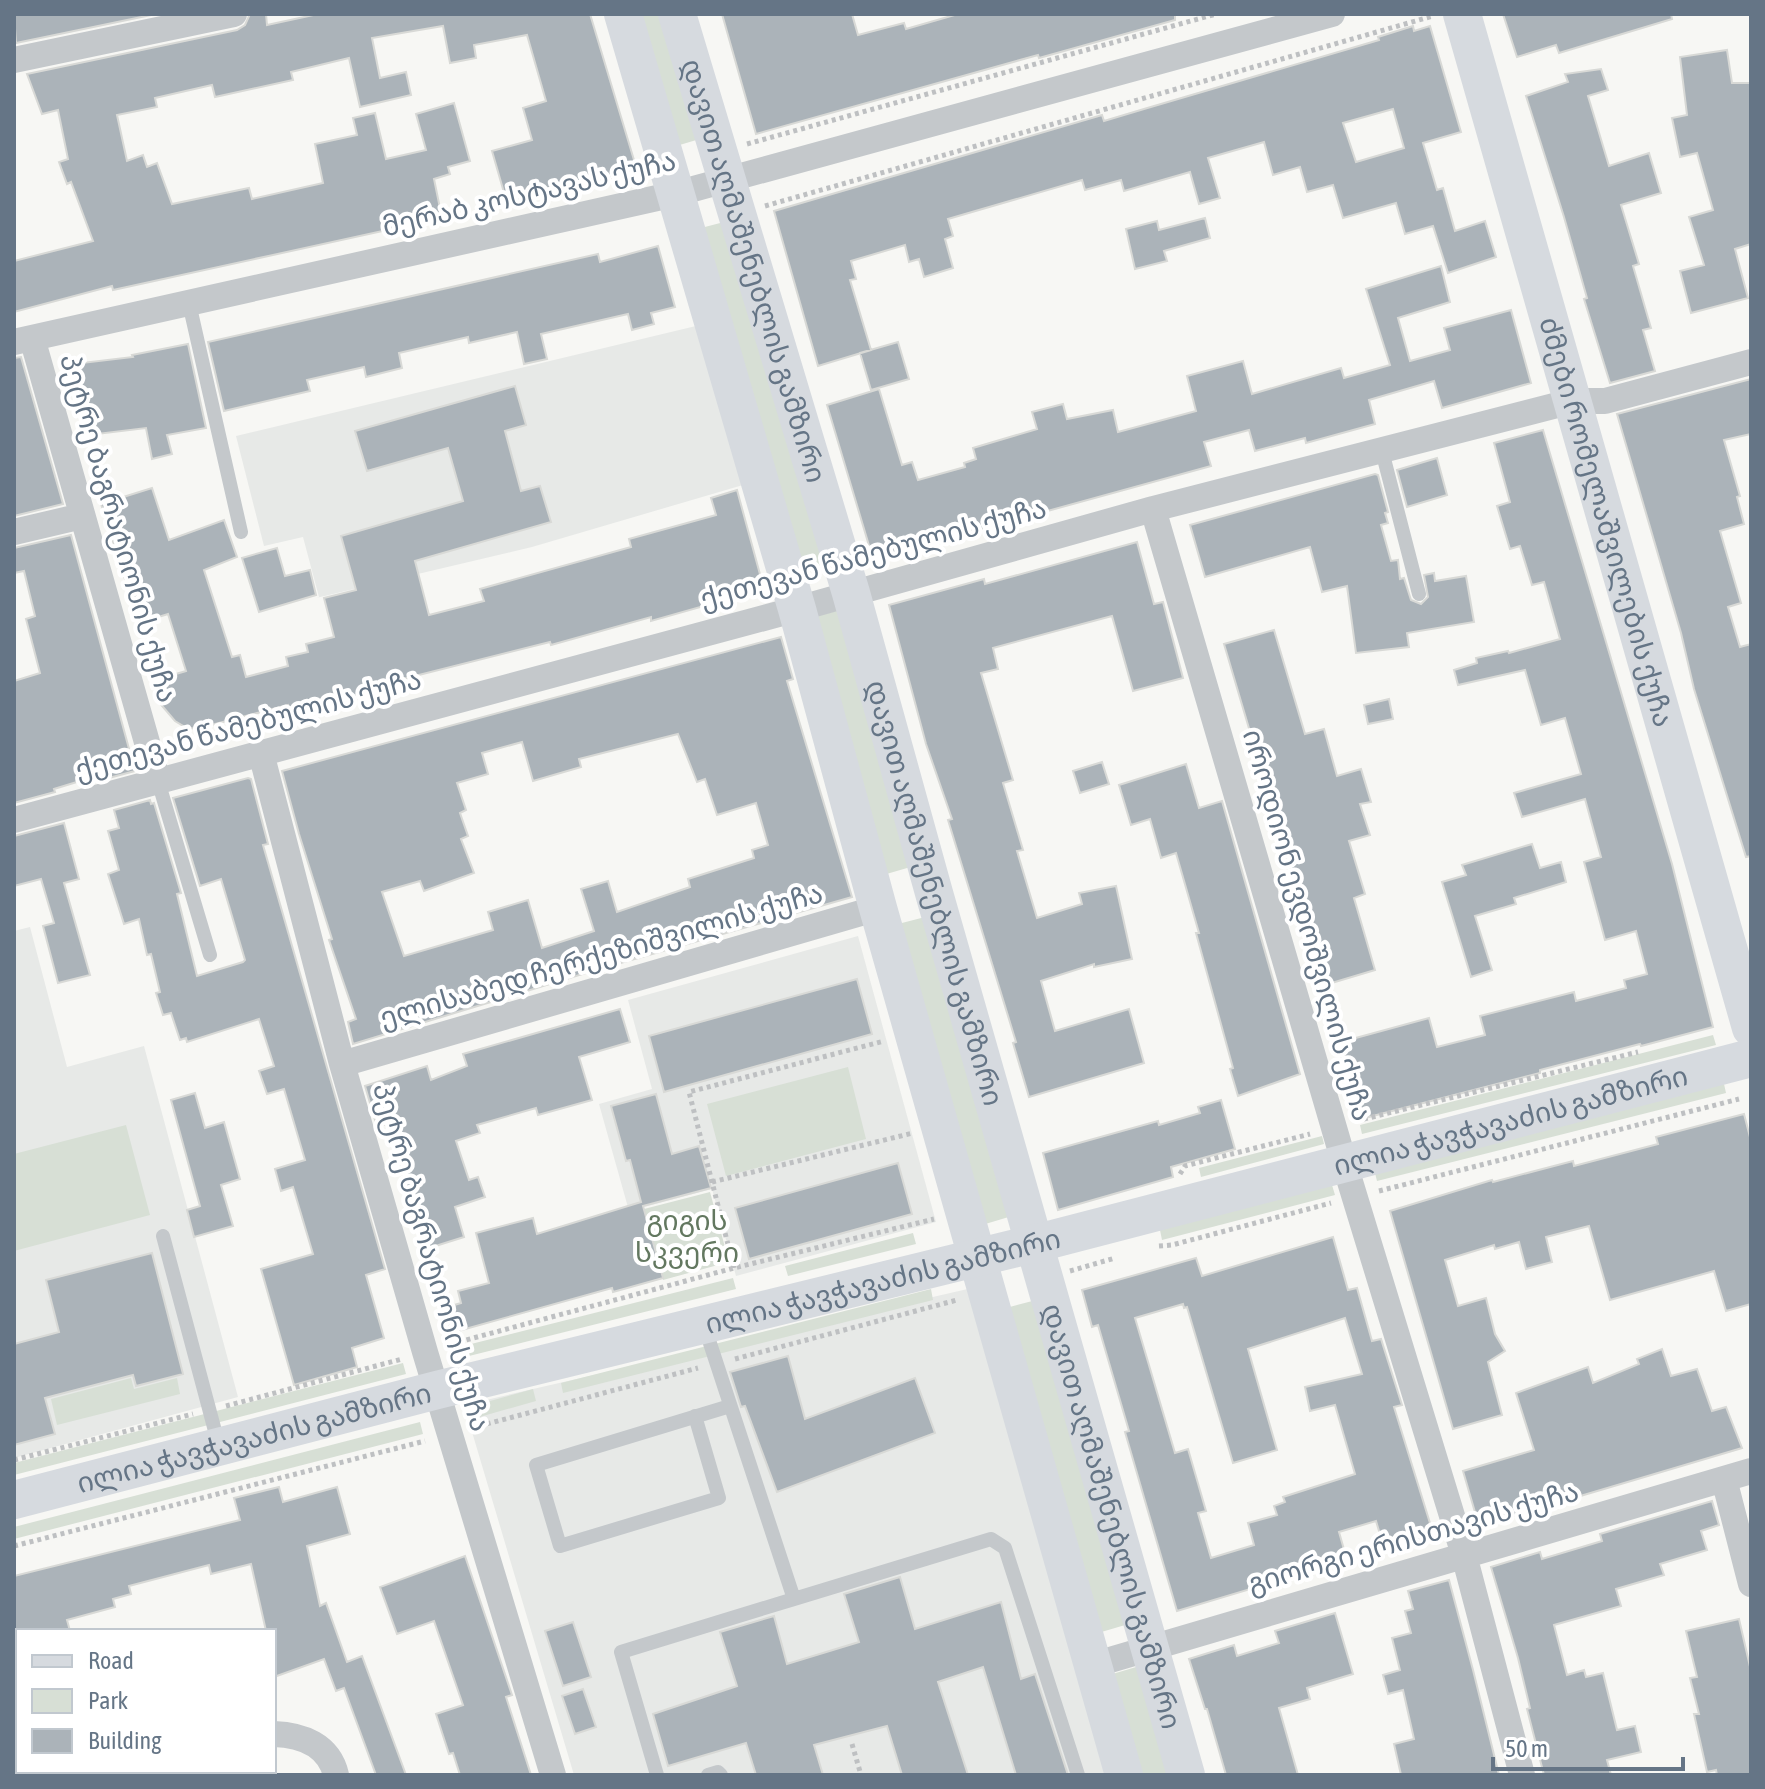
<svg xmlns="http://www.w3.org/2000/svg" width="1765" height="1789" viewBox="0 0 1765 1789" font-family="'Asap Condensed','Noto Sans Georgian',sans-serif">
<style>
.built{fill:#e7e9e7}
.green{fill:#d7dfd5}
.building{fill:#abb3b9;stroke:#d8d9d6;stroke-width:2;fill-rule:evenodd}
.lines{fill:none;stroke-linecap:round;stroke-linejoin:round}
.path{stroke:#bec0c2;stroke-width:5;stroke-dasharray:4 4;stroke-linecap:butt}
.lane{stroke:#c4c8cb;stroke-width:14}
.street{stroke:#c4c8cb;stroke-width:26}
.secondary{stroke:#d6dadf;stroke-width:38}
.labels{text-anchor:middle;stroke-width:8;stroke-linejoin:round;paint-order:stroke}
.street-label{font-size:28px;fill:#657586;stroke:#fff}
.park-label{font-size:28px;fill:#637860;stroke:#fff}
</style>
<rect width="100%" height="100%" fill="#f7f7f4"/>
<path class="built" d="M696,326L743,485L532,547L316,598L319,597L303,537L264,546L236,436Z
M30,927L67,1067L144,1046L238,1397L14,1458V931Z
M858,936L936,1222L736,1276L712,1189L629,1211L599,1104L652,1089L628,1000Z
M972,1288L1121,1775H574L464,1405Z"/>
<path class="green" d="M634,14H667L703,138L673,147Z
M728,221L827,569L797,578L697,229Z
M840,610L914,866L883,875L809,618Z
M929,916L1012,1216L982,1225L898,924Z
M1713,1035L1716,1045L1362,1134L1360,1125Z
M848,1067L866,1139L726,1176L707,1104Z
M1724,1084L1726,1093L1377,1181L1375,1173Z
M126,1125L150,1215L14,1251V1154Z
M1322,1136L1324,1144L1201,1177L1199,1168Z
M1332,1185L1335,1195L1162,1240L1160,1230Z
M710,1192L729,1262L663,1280L644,1209Z
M913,1233L916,1244L788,1276L785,1266Z
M733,1278L736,1289L457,1359L455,1348Z
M931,1289L933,1300L563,1393L561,1383Z
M1040,1299L1132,1623L1098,1633L1006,1308Z
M403,1363L406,1374L14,1475V1463Z
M131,1378L134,1389L177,1378L180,1394L57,1425L51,1399Z
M533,1389L536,1401L476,1418L472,1406Z
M420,1422L423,1434L14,1539V1527Z
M1143,1665L1174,1775H1137L1109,1675Z"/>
<path class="building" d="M14,14H156L16,43Z
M250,14H266L267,25L318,14H590L637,170L571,189L569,185L507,203L492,151L532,140L523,108L546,101L527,35L474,45L476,58L450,63L443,26L372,38L380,78L406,72L411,95L360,107L349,58L291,72L293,80L215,97L212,85L155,98L157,107L117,115L127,161L143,155L147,167L157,163L172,204L249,188L252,199L323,183L315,144L357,135L353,118L375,113L386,159L426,150L416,114L454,103L470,161L448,167L450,174L434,179L442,218L113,290L112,286L14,312V261L93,241L71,182L67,184L59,162L68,159L58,110L42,114L27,74L237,30L245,25Z
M722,14H852L858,35L904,23L906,29L958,14H1175V20L1039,58L1038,55L756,134Z
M1503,14H1671L1672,19L1559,53L1556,45L1517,57Z
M1413,26L1414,31L1430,26L1461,132L1423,143L1437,190L1443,188L1455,231L1485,221L1496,257L1448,273L1433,226L1405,234L1396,203L1343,218L1333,185L1307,192L1300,167L1273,175L1264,142L1208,158L1220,198L1199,204L1190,172L1124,191L1121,180L1085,190L1082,180L948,219L953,236L945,239L953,268L924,277L919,259L909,262L905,245L851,261L856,279L850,280L871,350L818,366L774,211L1102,115L1104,121L1144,109L1379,40L1378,37ZM1393,109L1404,148L1356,162L1343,123Z
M1727,50L1732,83H1751V244L1735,249L1748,298L1691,313L1680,271L1704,265L1689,217L1713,210L1697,153L1680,157L1672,118L1687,115L1680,57Z
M1601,69L1608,90L1588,96L1609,166L1649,153L1661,193L1621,205L1639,264L1633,266L1651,328L1643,330L1655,371L1610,383L1584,299L1587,298L1564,217L1526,96L1568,82L1565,74Z
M1205,218L1210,238L1164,251L1167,261L1135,269L1126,229L1157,221L1159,230Z
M658,246L675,307L651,313L654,324L632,330L628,314L541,334L547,359L524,364L517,332L469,343L468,337L399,353L402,368L366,377L364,367L307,380L310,391L224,411L208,342L598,254L600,262Z
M1441,266L1450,302L1398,318L1410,361L1450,350L1444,328L1511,310L1531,383L1442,408L1434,381L1369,400L1375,424L1306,443L1305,438L1255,451L1249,430L1204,442L1211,466L873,559L827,405L879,389L902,465L912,462L918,480L965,467L964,463L976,459L973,448L1037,429L1032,412L1063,404L1067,419L1113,410L1118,432L1196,411L1187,376L1243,361L1252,394L1341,368L1344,378L1390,365L1366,289Z
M898,342L909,379L871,390L860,353Z
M188,344L206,428L167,435L172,454L152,459L146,428L89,435L73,364L133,357L132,355Z
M21,357L63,504L14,516V358Z
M1751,379V434L1724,440L1740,496L1737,497L1744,524L1720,531L1741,603L1728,607L1740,647L1751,644V856L1746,857L1694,689L1681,633L1617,414Z
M515,386L526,425L505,431L521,491L540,486L551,522L415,561L429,615L484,601L480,589L631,547L629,539L716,515L711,498L737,490L764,589L651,621V617L551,645L550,642L391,682L392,686L289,712L288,705L196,729L185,727L175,721L157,700L152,681L186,671L168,614L139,623L101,504L152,488L169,540L224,520L237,557L204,570L232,657L240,655L246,677L288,666L286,657L308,652L306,644L334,637L324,598L356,590L341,536L463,501L448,448L367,471L355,431Z
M1543,430L1672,864L1713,1027L1641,1046L1640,1044L1540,1070V1073L1361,1119L1341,1042L1429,1018L1437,1047L1485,1035L1480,1016L1574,992L1576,1001L1626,988L1624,980L1647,974L1636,931L1605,940L1584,862L1601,857L1585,799L1522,817L1514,793L1581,774L1565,718L1541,725L1525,670L1458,685L1454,670L1477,663L1476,658L1508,651L1509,653L1560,639L1544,582L1532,585L1520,546L1510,549L1497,506L1510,502L1494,443Z
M1437,458L1447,495L1407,507L1397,470Z
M1375,474L1378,475L1388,512L1385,513L1388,523L1381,525L1391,561L1398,560L1400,579L1404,578L1411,600L1421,604L1428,597L1424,575L1434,573L1435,581L1466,576L1474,622L1407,633L1409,647L1356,653L1347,586L1322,592L1310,547L1205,577L1190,525Z
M71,535L135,771L105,779L103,774L54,789L55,792L14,803V681L40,673L26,619L35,616L24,571L14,573V548Z
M1137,542L1154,604L1163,602L1183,678L1133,691L1112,616L993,648L998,669L981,673L1013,780L1003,783L1023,850L1017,851L1037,918L1082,904L1079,893L1116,886L1132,959L1094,967V964L1041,981L1055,1031L1129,1009L1144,1063L1029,1097L1013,1043L1016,1042L948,820L952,819L926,744L889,605L984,579L985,584Z
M277,548L285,576L310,570L316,595L259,612L242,558Z
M1274,630L1305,734L1324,729L1337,776L1361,769L1371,802L1360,804L1370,835L1349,841L1365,894L1354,898L1375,970L1325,985L1224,644Z
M781,637L793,679L787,681L852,897L589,972L353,1044L348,1022L356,1019L329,940L332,939L299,834L282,771ZM678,734L697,782L705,779L717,815L756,803L768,845L752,850L754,858L688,879L690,887L617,912L608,881L581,889L594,931L542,948L528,900L488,912L493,930L404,956L382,892L420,881L424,891L474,873L461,839L468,836L460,813L466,810L457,783L488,774L482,753L522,742L533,781L581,767L579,759Z
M1389,699L1393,719L1368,724L1364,705Z
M1102,762L1109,784L1080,793L1073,771Z
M1186,764L1199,808L1222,801L1300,1074L1238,1096L1230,1069L1233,1068L1196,933H1199L1176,853L1161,858L1150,819L1131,825L1119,785Z
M248,778L251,779L268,844L263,845L385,1269L366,1275L384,1338L352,1348L357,1367L294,1385L261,1269L313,1254L293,1187L281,1191L275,1169L305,1160L284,1089L267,1094L259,1071L274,1066L259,1019L187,1042L186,1038L180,1040L171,1013L163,1015L156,993L160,992L151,954L147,955L139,919L124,924L108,874L119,870L108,831L119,828L114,810L150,800L151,804L154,803L181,893L177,894L197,976L243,962L245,960L221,879L200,886L173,798Z
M64,823L79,879L64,883L90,975L58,983L43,926L54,923L41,879L14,886V836Z
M1532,844L1540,868L1561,862L1566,882L1514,898L1516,904L1475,916L1492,970L1471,977L1442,882L1466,875L1462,865Z
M857,979L872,1034L664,1092L649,1036Z
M620,1009L630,1042L579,1057L592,1100L538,1115L536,1108L477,1125L480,1133L456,1141L469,1180L478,1177L485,1197L455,1207L464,1237L426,1249L386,1124L377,1127L365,1086L427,1066L431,1080L467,1066L463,1054Z
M195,1093L205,1128L224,1122L240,1179L221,1185L233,1226L194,1237L187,1210L200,1206L171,1100Z
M656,1094L672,1154L699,1146L711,1188L643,1206L663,1278L613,1292L612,1288L451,1333L444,1308L461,1303L458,1291L489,1283L476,1233L533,1218L537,1234L641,1202L630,1160L626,1161L611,1106Z
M1221,1100L1235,1149L1171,1167L1173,1177L1058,1210L1043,1153L1158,1121L1159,1125L1200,1113L1198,1107Z
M1744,1114L1751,1141V1304L1726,1311L1714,1271L1610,1300L1589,1226L1546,1237L1552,1262L1526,1269L1519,1242L1495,1249L1494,1245L1445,1260L1458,1306L1486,1298L1495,1334L1505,1351L1488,1362L1502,1415L1453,1429L1390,1211L1492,1180L1493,1182L1573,1161L1574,1166L1658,1144L1656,1137Z
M898,1163L912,1214L749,1259L735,1208Z
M1333,1237L1348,1290L1357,1288L1372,1341L1381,1339L1402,1405L1394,1407L1434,1536L1385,1551L1376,1521L1339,1532L1347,1560L1177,1611L1125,1432L1129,1431L1098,1325L1092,1327L1082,1290L1196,1258L1202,1276ZM1183,1304L1184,1308L1187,1307L1233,1463L1277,1450L1248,1349L1345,1318L1362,1374L1305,1387L1310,1411L1335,1405L1355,1474L1283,1497L1285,1502L1274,1506L1277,1515L1248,1523L1254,1545L1211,1558L1198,1513L1206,1511L1188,1449L1175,1453L1135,1318Z
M152,1253L183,1374L136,1386L133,1375L45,1398L55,1434L14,1445V1344L59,1332L46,1280Z
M1662,1349L1671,1376L1697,1369L1712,1411L1726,1407L1742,1448L1577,1497L1575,1493L1548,1506L1479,1526L1463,1471L1534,1450L1516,1393L1588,1367L1593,1383L1639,1364L1637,1359Z
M788,1356L805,1419L915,1378L935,1433L777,1492L745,1406L741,1407L730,1372Z
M279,1487L283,1502L337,1487L350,1534L307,1546L320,1606L326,1603L347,1662L362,1656L406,1775H376L344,1688L336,1691L324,1659L274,1677V1631H266L251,1564L211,1574L209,1565L129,1586L131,1594L113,1599L115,1607L67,1620L70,1631H14V1576L240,1520L234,1498Z
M1712,1501L1719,1525L1701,1531L1707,1550L1660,1564L1664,1575L1616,1589L1621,1606L1554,1625L1567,1675L1584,1670L1586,1677L1603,1673L1617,1730L1635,1726L1641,1752L1607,1760L1611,1775H1544L1527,1709L1530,1708L1518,1658L1491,1567L1540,1552L1542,1559L1602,1541L1600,1534Z
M465,1556L512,1695L506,1697L531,1775H460L453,1753L449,1754L436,1714L463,1705L434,1621L397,1634L380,1587Z
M900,1577L915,1629L1001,1602L1021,1679L1035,1674L1068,1775H1016L983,1667L938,1682L968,1775H902L887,1726L814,1745L823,1775H756L746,1743L668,1766L653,1714L737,1686L720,1632L774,1616L787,1664L859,1642L844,1594Z
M1449,1580L1473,1670L1499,1775H1401L1394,1744L1414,1739L1403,1690L1388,1694L1383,1675L1400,1670L1392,1638L1411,1633L1405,1611L1413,1609L1408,1591Z
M1335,1613L1353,1674L1307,1688L1310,1699L1279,1708L1298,1775H1226L1207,1709H1205L1189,1659L1234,1645L1237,1656L1279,1643L1275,1631Z
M1739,1619L1751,1671V1775H1717L1716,1770L1707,1772L1694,1714H1699L1690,1678L1697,1677L1686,1631Z
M573,1622L591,1677L563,1686L545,1631Z
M583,1689L596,1727L575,1734L562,1696Z"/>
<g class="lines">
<path class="path" d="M747,144L1216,14
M765,206L1433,16
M1356,1121L1638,1052
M1180,1174L1185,1166L1310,1134
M712,1182L913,1133
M1379,1191L1739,1099
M1159,1246L1172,1245L1331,1203
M734,1268L689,1092L884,1041
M1070,1271L1115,1258
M451,1344L734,1268L934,1219
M735,1359L957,1300
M226,1406L402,1359
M479,1426L698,1368
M14,1460L193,1414
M14,1546L425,1441
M852,1744L861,1775"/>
<path class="lane" d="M189,303L241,532
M1382,451L1419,594
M158,781L210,955
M163,1236L219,1446
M695,1416L719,1498L560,1546L536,1465L730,1406
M794,1599L991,1539L1005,1548L1078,1775
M657,1775L621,1652L794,1599L704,1325
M708,1775L718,1772L721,1775"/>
<path class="street" d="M14,60L234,14
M32,338L158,781
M14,342L675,194L1332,14
M1153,509L1344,1162L1464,1555L1522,1775
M14,532L82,516
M261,753L342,1064L425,1352L553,1775
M14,820L797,609L1153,509L1573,401H1605L1751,362
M342,1064L878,908
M1724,1479L1751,1584
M1093,1665L1751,1471
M274,1734C302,1735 329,1745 336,1775
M230,1775L231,1771"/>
<g class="secondary">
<path d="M623,14L797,609L878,908L1124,1775"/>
<path id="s1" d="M677,14L851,593L934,893L1186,1775"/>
<path id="s2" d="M1462,14L1751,1028"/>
<path id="s3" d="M14,1500L437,1390L1049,1240L1751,1058"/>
</g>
</g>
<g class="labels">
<g class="street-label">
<text transform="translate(529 193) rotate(-13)" y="10">მერაბ კოსტავას ქუჩა</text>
<text dy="10" stroke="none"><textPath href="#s1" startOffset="268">დავით აღმაშენებლის გამზირი</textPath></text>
<text dy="10" stroke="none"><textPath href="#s2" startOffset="528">ძმები რომელაშვილების ქუჩა</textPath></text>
<text transform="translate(119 528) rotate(74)" y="10">პეტრე ბაგრატიონის ქუჩა</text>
<text transform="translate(873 553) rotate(-15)" y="10">ქეთევან წამებულის ქუჩა</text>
<text transform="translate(248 724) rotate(-15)" y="10">ქეთევან წამებულის ქუჩა</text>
<text dy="10" stroke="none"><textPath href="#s1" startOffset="916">დავით აღმაშენებლის გამზირი</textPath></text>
<text transform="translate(1308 925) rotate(74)" y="10">იროდიონ ევდოშვილის ქუჩა</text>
<text transform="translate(601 955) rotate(-16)" y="10">ელისაბედ ჩერქეზიშვილის ქუჩა</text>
<text dy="10" stroke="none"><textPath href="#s3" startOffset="1544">ილია ჭავჭავაძის გამზირი</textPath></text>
<text transform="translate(432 1257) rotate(74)" y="10">პეტრე ბაგრატიონის ქუჩა</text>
<text dy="10" stroke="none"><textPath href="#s3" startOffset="896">ილია ჭავჭავაძის გამზირი</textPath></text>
<text dy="10" stroke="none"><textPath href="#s3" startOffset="248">ილია ჭავჭავაძის გამზირი</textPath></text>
<text dy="10" stroke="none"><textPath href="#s1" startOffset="1564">დავით აღმაშენებლის გამზირი</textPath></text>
<text transform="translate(1413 1537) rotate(-16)" y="10">გიორგი ერისთავის ქუჩა</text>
</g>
<g class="park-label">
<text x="687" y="1230">გიგის<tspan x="687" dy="32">სკვერი</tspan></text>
</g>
</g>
<rect width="1765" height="1789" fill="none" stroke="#657586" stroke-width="32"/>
<rect x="16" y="1629" width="260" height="144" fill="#ffffff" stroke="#c1c8cf" stroke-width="2"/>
<rect x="32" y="1655" width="40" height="12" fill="#d6dadf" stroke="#c1c8cf" stroke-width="2"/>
<text x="88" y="1669" font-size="24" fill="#657586">Road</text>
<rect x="32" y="1689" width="40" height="24" fill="#d7dfd5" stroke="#c1c8cf" stroke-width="2"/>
<text x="88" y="1709" font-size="24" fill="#657586">Park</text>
<rect x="32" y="1729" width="40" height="24" fill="#abb3b9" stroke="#c1c8cf" stroke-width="2"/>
<text x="88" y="1749" font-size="24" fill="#657586">Building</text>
<path d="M1493 1757v12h190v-12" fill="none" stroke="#657586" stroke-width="4"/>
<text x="1505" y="1757" font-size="24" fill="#657586" stroke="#ffffff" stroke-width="6" paint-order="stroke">50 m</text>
</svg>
